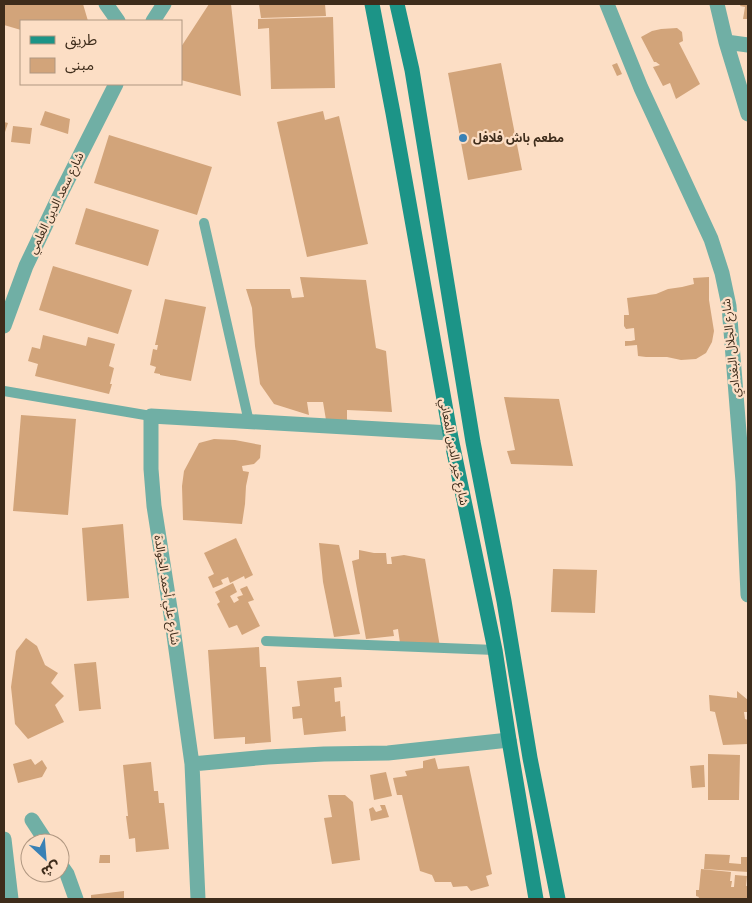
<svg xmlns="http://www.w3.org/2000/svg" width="752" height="903" viewBox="0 0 752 903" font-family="Mulish,'Noto Sans Arabic',sans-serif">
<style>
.building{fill:#d2a47a}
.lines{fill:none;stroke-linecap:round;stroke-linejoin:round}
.lane{stroke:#70afa5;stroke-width:10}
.street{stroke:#70afa5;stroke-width:15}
.secondary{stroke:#1c9487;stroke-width:15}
.poi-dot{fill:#3981b5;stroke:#fcdec5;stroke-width:2}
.labels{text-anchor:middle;stroke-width:4.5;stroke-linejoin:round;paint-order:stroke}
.poi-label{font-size:12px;font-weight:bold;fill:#3e2c1b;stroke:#fcdec5;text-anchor:start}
.street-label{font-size:12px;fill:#3e2c1b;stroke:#fcdec5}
</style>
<rect width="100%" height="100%" fill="#fcdec5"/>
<path class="building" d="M4,4H83L88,21H21V30L4,25Z
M209,4H231L241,96L181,80V47Z
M259,4H325L326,16L261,18Z
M741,4H748V19H743L745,7L740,6Z
M333,17L335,88L271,89L269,28L258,29V19Z
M677,28L682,32L683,41L679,43L700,84L676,99L670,83L663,86L653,67L660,65L656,62H654L641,37L652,31L661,29Z
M501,63L522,170L468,180L448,73Z
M617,63L622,74L617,76L612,65Z
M45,111L70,119L68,134L40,125Z
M323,111L325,120L339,116L368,244L307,257L277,122Z
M4,122L8,123L4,135Z
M13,126L32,128L30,144L11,142Z
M109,135L212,167L197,215L94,183Z
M86,208L159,230L148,266L75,244Z
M53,266L132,290L118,334L39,310Z
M300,277L366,280L376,348L386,351L392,412L347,410V422L326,420L323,402H307L309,415L274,404L260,384L255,346L252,308L246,289H290L292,298L304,297Z
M709,277V300L714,331L712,342L706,353L696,359L681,360L667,357H646L638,356L637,345L625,346V341H631L635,340L634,328L626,329L624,326V315H629L627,298L656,294L668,289L682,287L694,284L693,278Z
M165,299L206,307L191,381L160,375V374L154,373L156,367L150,365L153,349L157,350L158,345H155Z
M43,335L86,346L88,337L115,344L109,366L114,368L110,384H112L109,394L35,376L38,364L28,361L32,347L40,349Z
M504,397L559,399L573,466L511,464L507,451L515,450Z
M21,415L76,419L68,515L13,511Z
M214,439L235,440L261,445L260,458L254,464L242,466L243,471L249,472L246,486L245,504L242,524L183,520L182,486L184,471L199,443Z
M123,524L129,598L87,601L82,528Z
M236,538L253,575L245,579L244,576L230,583L228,577L221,580L223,584L213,588L208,577L214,574L204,553Z
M319,543L339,545L360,634L334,637L323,582Z
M359,550L374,553H386L387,564H392L391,557L404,555L425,559L440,647L400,643L398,629L393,630L394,636L366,639L352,561L359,559Z
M553,569L597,570L595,613L551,612Z
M233,583L237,592L230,596L234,603L239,600L237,597L243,595L240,589L247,586L254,600L248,602L260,626L242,635L237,625L229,628L217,604L220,602L215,592Z
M26,638L37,646L45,665L58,673L51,683L64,696L55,705L64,722L28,739L15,724L11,687L16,651Z
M259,647L260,667H266L271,742L245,744V737L214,739L208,650Z
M96,662L101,709L79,711L74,664Z
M341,677L342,687L334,688L335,702L340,701L341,717L345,716L346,731L304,735L302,718L293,719L292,707L300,706L297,681Z
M737,691L748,700V712H744L745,719L748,720V744L723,745L715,712L710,711L709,695L737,698Z
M708,754L740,755L739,800H708Z
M435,758L438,769L469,766L492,874L486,876L489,886L471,891L467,886L453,887L451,882H435L432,875L420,871L402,795H397L393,778L407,776L405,771L423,768V761Z
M31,759L35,765L42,760L47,768L42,777L18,783L13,764Z
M151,762L154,791H158L159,803H164L169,849L136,852L135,838L129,839L126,816H128L123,765Z
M704,765L705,787L692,788L690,766Z
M386,772L392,796L374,800L370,775Z
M328,795H345L353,802L360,860L332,864L324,818L332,817Z
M380,805H385L389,817L371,821L369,809L373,807L376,812L382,810Z
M705,854L730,855L729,863L741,864V857H748V872L704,869Z
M100,855H110V863H99Z
M701,869L731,872L730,881H732L731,887H734L735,875L747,876L746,886H748V899H698L699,897L696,896V890H699Z
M124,891V899H91V895Z"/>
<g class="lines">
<path class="lane" d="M204,223L249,422
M4,391L151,416
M266,641L495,650"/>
<path class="street" d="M106,4L118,21
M607,4L641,88L711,239L722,273L729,306L743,482L748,595
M717,4L726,42L748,114
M153,21L164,4
M726,42L748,45
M4,326L26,266L59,197L116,84
M192,764L268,757L324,754L388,753L509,740
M32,820L47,843
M4,839L11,899
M60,864L67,874L76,899
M198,899L192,764L172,621L154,506L151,469V416L450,433"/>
<path class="secondary" d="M372,4L393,113L450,433L495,650L509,740L536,899
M397,4L412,70L473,442L504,601L530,758L558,899"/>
</g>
<circle class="poi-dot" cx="463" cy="138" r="5"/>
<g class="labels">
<g class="poi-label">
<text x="473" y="142">مطعم باش فلافل</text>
</g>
<g class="street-label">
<text transform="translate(56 203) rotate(-64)" y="4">شارع سعد الدين العلمي</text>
<text transform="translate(731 348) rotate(-96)" y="4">شارع الجلال البغدادي</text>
<text transform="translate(454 452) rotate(79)" y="4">شارع خير الدين المعاني</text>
<text transform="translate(167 590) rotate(81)" y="4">شارع علي أحمد الخوالدة</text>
</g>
</g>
<rect width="752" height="903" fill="none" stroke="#3e2c1b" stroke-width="10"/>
<rect x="20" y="20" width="162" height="65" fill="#fcdec5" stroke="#b09781"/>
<rect x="30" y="36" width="25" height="8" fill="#1c9487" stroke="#b09781"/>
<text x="65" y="45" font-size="15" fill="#3e2c1b">طريق</text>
<rect x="30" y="58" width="25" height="15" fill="#d2a47a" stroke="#b09781"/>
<text x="65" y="70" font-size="15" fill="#3e2c1b">مبنى</text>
<g transform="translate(45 858) rotate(154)"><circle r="24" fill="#fcdec5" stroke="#b09781"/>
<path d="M0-4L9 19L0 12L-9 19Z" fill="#3981b5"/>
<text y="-8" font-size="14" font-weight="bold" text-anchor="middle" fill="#3e2c1b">ش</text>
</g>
</svg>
